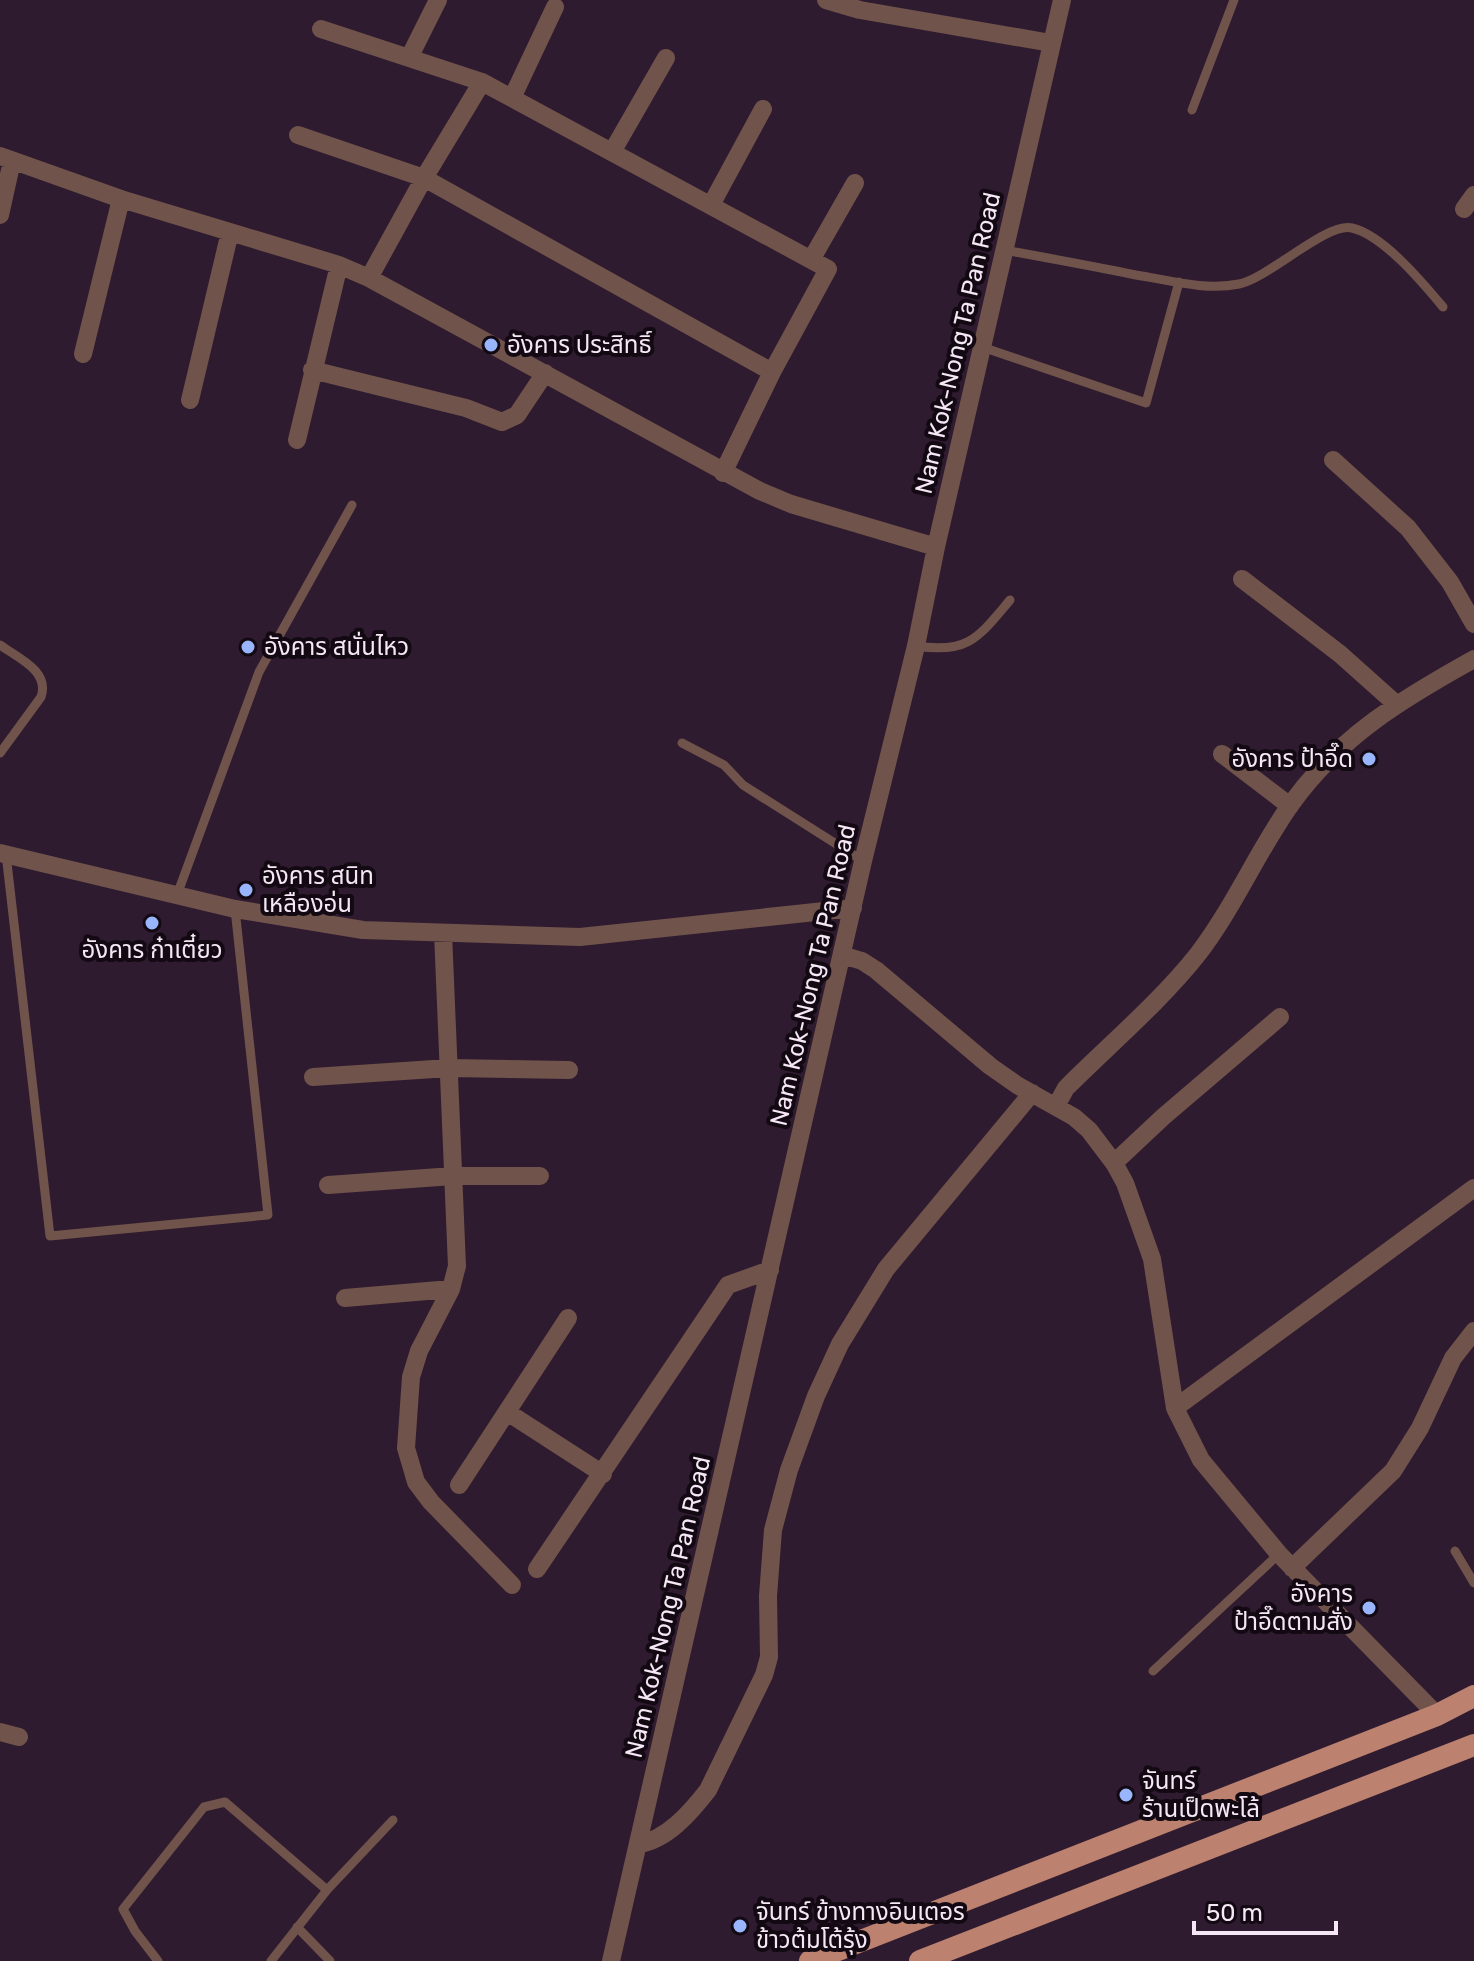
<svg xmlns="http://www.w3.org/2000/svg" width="1474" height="1961" viewBox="0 0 1474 1961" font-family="Rubik,'Noto Sans Thai',sans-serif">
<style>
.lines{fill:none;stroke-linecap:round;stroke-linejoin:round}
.service{stroke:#70534a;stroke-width:9}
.minor{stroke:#70534a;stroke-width:18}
.primary{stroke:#bc816f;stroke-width:22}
.poi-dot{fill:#98b5fd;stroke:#120912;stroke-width:3}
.labels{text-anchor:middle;stroke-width:8;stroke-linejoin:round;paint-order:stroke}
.street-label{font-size:24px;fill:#f5e7f5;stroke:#120912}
.poi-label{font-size:24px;fill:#f5e7f5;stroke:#120912;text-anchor:start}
</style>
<rect width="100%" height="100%" fill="#2f1b2f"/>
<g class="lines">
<path class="service" d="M1192,110L1234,0
M1004,250C1048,258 1092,266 1136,275C1168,280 1206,291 1239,284C1269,278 1326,222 1352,228C1383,235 1423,283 1443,307
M982,347L1146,403L1179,282
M0,645C18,658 50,671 41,697L0,753
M916,646C968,654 978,638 1010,600
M682,743L724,765L743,785L863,861
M6,854L50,1236L268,1215L235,909
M177,895L259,672L352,505
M1455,1551L1474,1583
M1153,1671L1279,1554
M327,1890L393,1820
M297,1927L330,1961
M158,1961L135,1931L123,1909L204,1807L225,1802L327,1890L271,1961"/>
<path class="minor" d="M826,0L860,10L1051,43
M321,29L482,82L828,269L772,372L723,473
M409,58L438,0
M512,98L555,7
M298,135L424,178L772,372
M612,152L666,58
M0,156L121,199L339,265L369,278L760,491L791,504L936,547
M711,205L763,109
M1464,209L1474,195
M0,215L12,161
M811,260L855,183
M369,278L424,178L482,82
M83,354L121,199
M312,370L466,408L502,422L517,415L545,373
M190,400L230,232
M297,440L339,265
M1333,460L1408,528L1450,582L1474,624
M1242,579L1340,654L1396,704
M1222,754L1290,806
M0,853L235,909L363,930L580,937L853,908
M443,933L457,1266L451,1289L419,1351L411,1377L406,1448L416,1482L431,1502L512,1585
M842,955L862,961L876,970L990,1066L1017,1085L1074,1117L1089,1130L1114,1163L1125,1183L1152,1259L1175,1408L1201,1460L1279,1554L1437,1715
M313,1077L449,1068L569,1070
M1056,1106L1066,1088C1110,1044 1160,1002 1198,954C1234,907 1257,852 1291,804C1340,736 1402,699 1474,659
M1114,1163L1163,1117L1280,1017
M328,1185L453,1176H540
M345,1298L451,1289
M1175,1408L1474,1188
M507,1412L603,1474
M459,1485L568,1318
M1292,1568L1393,1471L1420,1428L1453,1358L1474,1331
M537,1569L728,1285L770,1270
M0,1732L19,1737
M638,1844C666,1841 691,1812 708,1790L764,1675L769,1657L768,1596L773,1530L789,1470L816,1396L840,1344L886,1269L1032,1093
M611,1961L863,861L916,646L936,547L1062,0"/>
<path class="primary" d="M810,1961L1437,1715L1474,1696
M920,1961L1474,1745"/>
</g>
<g class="poi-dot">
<circle cx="491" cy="345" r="8"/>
<circle cx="248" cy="647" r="8"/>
<circle cx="1369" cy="759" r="8"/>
<circle cx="246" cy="890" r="8"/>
<circle cx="152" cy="923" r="8"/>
<circle cx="1369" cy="1608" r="8"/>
<circle cx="1126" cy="1795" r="8"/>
<circle cx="740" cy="1926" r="8"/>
</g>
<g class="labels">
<g class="street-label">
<text transform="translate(958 343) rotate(-77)" y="8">Nam Kok-Nong Ta Pan Road</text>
<text transform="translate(813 975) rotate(-77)" y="8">Nam Kok-Nong Ta Pan Road</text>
<text transform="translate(668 1607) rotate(-77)" y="8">Nam Kok-Nong Ta Pan Road</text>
</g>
<g class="poi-label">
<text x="507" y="353">อังคาร ประสิทธิ์</text>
<text x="264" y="655">อังคาร สนั่นไหว</text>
<text x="1353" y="767" text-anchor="end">อังคาร ป้าอี๊ด</text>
<text x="262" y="884">อังคาร สนิท<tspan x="262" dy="28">เหลืองอ่น</tspan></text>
<text x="152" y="958" text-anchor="middle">อังคาร ก๋าเตี๋ยว</text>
<text x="1353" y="1602" text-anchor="end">อังคาร<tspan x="1353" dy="28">ป้าอี๊ดตามสั่ง</tspan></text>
<text x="1142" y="1789">จันทร์<tspan x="1142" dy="28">ร้านเป็ดพะโล้</tspan></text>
<text x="756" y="1920">จันทร์ ข้างทางอินเตอร<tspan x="756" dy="28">ข้าวต้มโต้รุ้ง</tspan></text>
</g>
</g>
<path d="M1194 1921v12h142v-12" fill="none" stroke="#f5e7f5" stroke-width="4"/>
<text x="1206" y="1921" font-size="24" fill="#f5e7f5" stroke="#120912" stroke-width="6" paint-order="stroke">50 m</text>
</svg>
